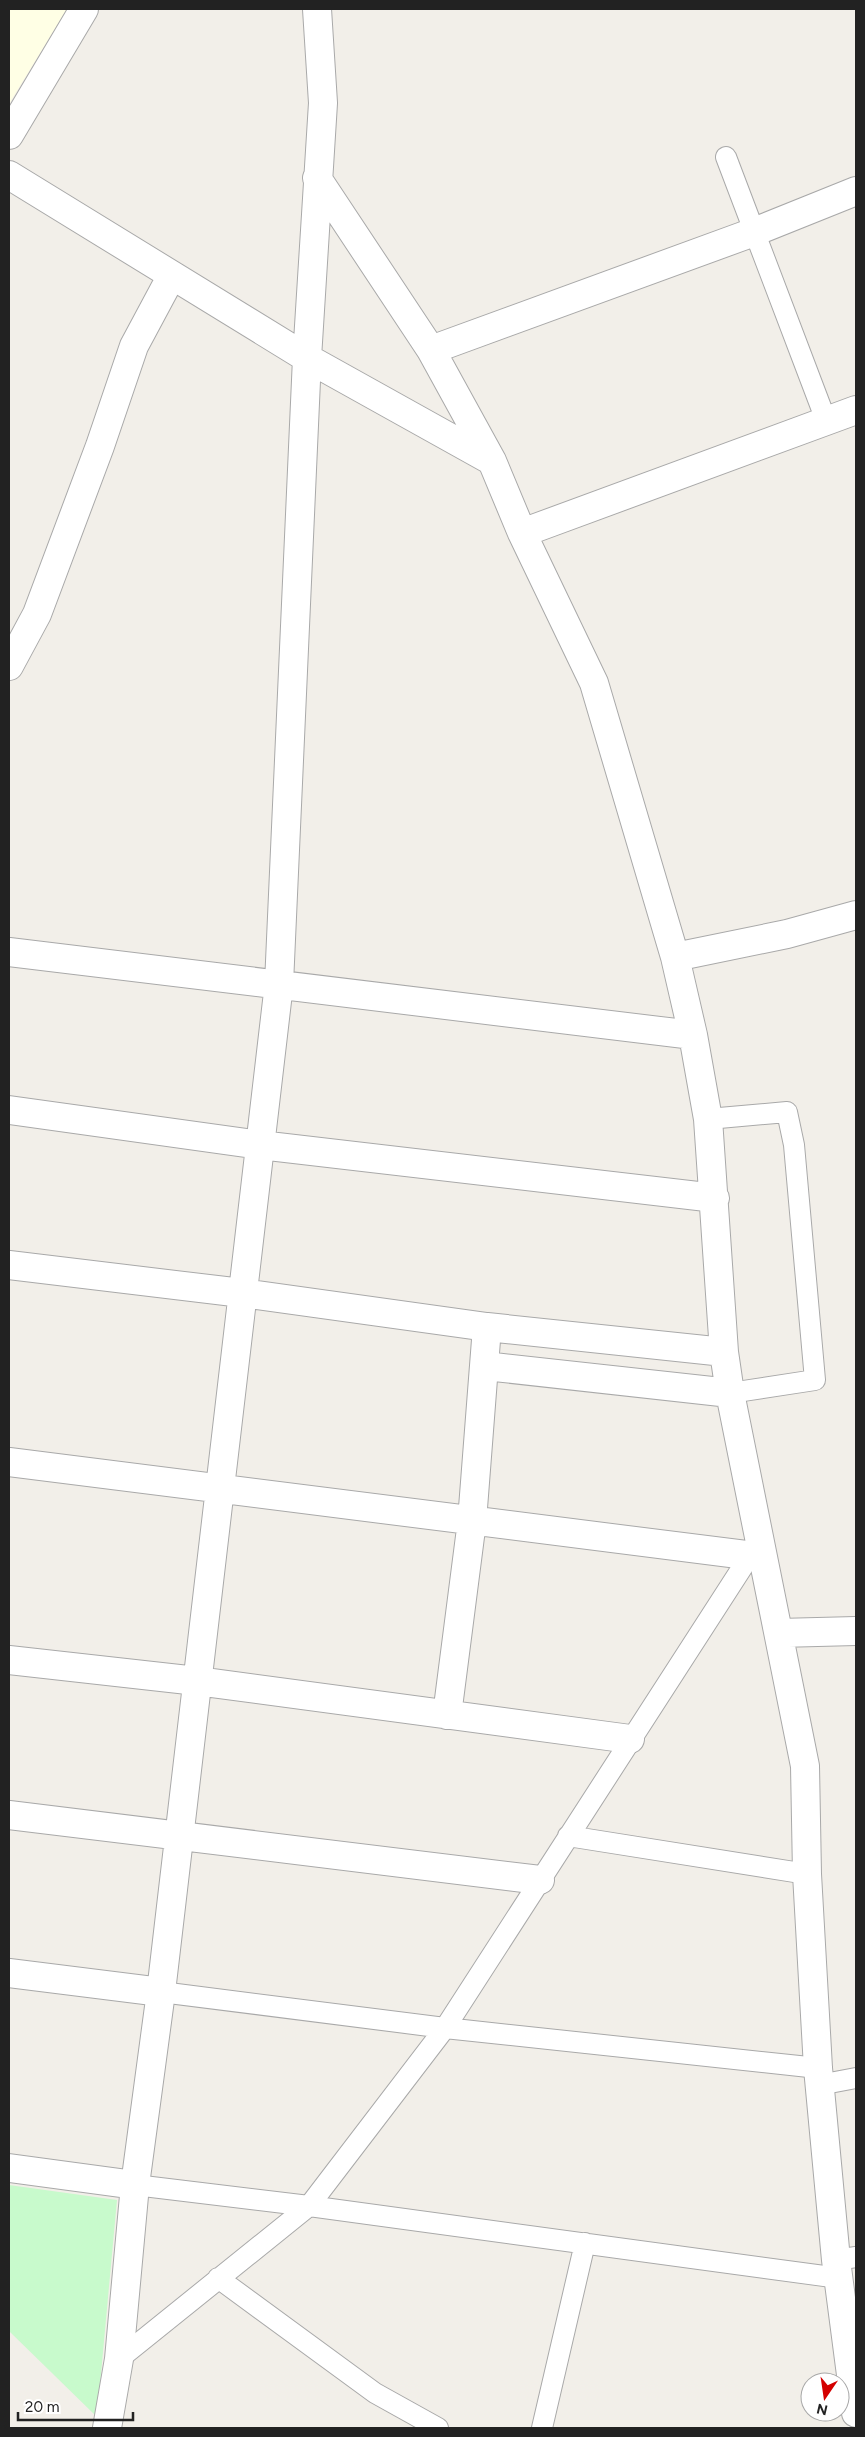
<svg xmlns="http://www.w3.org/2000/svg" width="865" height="2437" viewBox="0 0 865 2437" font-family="Figtree,sans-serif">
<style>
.education{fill:#ffffe5}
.park{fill:#c8facc}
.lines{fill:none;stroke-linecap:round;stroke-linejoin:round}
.lane-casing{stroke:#a9a9a9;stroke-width:22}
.street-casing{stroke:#a9a9a9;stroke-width:30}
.lane{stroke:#fff;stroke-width:20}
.street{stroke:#fff;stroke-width:28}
</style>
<rect width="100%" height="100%" fill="#f2efe9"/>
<path class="education" d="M9,9H67L9,104Z"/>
<path class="park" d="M9,2185L117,2200L97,2417L9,2331Z"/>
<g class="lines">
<g class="lane-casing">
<path id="lane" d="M726,157L827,423
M708,1119L787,1112L794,1145L815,1380L730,1393
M568,1836L807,1874
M161,1992L445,2028L818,2068
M819,2085L856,2078
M135,2185L309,2206L839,2278
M836,2260L856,2257
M218,2278L375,2393L438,2428
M119,2359L309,2206L445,2028L749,1557
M542,2428L585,2243"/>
</g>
<g class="street-casing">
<path id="street" d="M9,135L84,9
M9,175L307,358L492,461
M317,178L431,350L492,461L522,533L594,683L675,957L693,1035L708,1119L724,1352L730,1393L805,1766L807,1874L818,2068L836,2260L856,2413
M431,350L754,232L856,191
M522,533L856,410
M9,666L37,614L100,446L134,346L172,275
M9,952L693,1035
M675,957L787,934L856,915
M9,1110L260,1145L715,1198
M9,1265L242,1293L487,1327L472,1521L447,1715
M487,1327L724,1352
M485,1366L730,1393
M9,1462L762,1557
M779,1633L856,1631
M9,1660L197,1681L630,1739
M9,1815L540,1880
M9,1973L161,1992
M9,2168L135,2185
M107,2428L119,2359L135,2185L161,1992L279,984L307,358L323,103L317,9"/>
</g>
<use href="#lane" class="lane"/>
<use href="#street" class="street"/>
</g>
<rect width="865" height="2437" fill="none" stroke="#222222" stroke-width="20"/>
<g transform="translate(825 2397) rotate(193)"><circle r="24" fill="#ffffff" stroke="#a7a7a7"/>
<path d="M0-4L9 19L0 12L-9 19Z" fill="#d40000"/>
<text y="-8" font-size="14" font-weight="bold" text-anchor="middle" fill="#222222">N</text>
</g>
<path d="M18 2412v8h115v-8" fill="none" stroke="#222222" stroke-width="2.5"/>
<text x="25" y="2412" font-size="15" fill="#222222" stroke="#ffffff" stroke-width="4" paint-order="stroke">20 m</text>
</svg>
